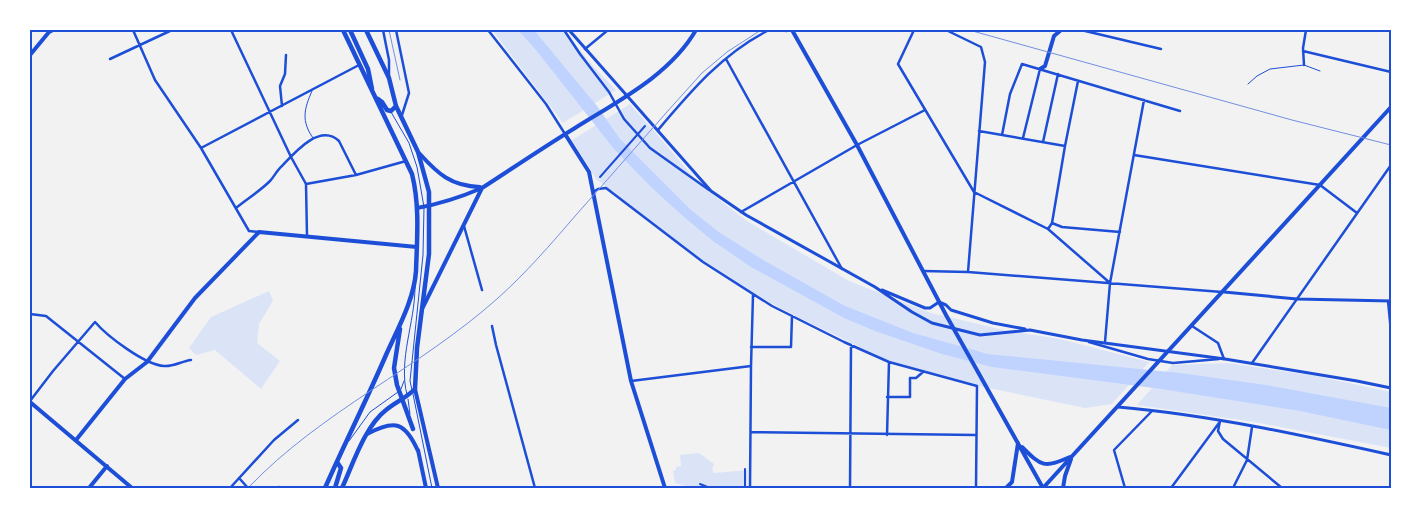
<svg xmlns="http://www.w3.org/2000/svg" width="1421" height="518" viewBox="0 0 1421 518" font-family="Lato,sans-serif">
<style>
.green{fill:#dbe4f7}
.water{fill:#bfd3fe}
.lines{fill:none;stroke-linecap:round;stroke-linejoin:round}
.service{stroke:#1d4ed8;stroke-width:1}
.pedestrian{stroke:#1d4ed8;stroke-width:2}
.minor{stroke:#1d4ed8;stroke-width:2.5}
.tertiary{stroke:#1d4ed8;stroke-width:3}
.secondary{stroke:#1d4ed8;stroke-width:4}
.primary{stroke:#1d4ed8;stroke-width:4.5}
.trunk{stroke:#1d4ed8;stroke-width:4.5}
.rail{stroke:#7290e2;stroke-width:1}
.neatline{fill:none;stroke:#1d4ed8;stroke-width:2}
</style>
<rect width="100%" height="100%" fill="#f2f2f2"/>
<path class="green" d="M492,30H564L593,66L616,90L563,123Z
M630,104L656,133L700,185L747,221L849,281L931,313L1004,330L1060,339L1149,362L1112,404L1085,408L979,386L889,361L793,315L753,293L703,261L596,179L572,140Z
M269,291L273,301L259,324L257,343L280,361L261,389L215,350L196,355L189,348L211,317Z
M1228,363L1316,376L1391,392V448L1254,422L1137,405L1172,365Z
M699,453L714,464L712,469L714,473L748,470L747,488H694L675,483L673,471L676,470V467L681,466L680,455Z"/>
<path class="water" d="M518,30H534L597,106L620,139L691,210L720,233L765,261L845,306L913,333L988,354L1180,373L1266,385L1391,408V430L1300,411L1161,389L992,367L942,354L875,331L844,318L751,267L713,241L684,217L651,187L614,149L536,50Z"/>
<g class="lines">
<path class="service" d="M1248,84L1257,76L1270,69L1304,65L1320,71
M312,91C304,109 301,121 313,138
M391,112L409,143L417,167L424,207L423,255L410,381L412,390
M401,389L404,381
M413,394L432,488
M407,395C398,359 415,323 415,287
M408,399L410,414
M349,441L370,412L398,392"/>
<path class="pedestrian" d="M600,177L645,126
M745,469V488
M700,484L710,488"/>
<path class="minor" d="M133,30L155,80L201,148L249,231L259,232
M231,30L291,157L306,184L307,236
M383,30L389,60V76
M396,30L409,93L402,115
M488,30L546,104L565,134
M564,30L580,54L609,92L624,119L650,148L709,190
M785,30L786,31L789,30
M914,30L898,64L974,192L1048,229L1110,283
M946,30L981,47L985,62L968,272
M1081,30L1161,49
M585,49L608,30
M1303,51L1391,72
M110,59L172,30
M726,59L842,269
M1304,65L1303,48L1306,30
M282,106L280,86L285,74L286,55
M658,130C691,91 723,53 769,30
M979,131L1065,146
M1002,135L1010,94L1022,64L1180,111
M1023,138L1040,69
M1043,142L1058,74
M201,148L359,65
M1134,155L1320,185L1357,213
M306,184L356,175L406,161
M593,192L598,189L606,188L703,262L772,306L844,342L889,362L977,386L976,488
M236,208C247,199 260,191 270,181C274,177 277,170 282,166C295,152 320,123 339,141L356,175
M741,212L857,145L925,110
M1052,223L1062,227L1120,232
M464,226L482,290
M1048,229L1052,223L1065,146L1078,81
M923,271L968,272L1222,292
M1388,301L1391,332
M30,314L46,316L125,379
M492,326L496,345L535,488
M1192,326L1218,343L1224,359
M1089,342L1148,359L1173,363L1219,359
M1105,342L1110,283L1144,100
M751,347H791L792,316
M1252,363L1391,165
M631,381L751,366
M887,397H910V378H916L923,372
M30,401L53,371L95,322C107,336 145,365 164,366C173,367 182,361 191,360
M1220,421L1218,431L1223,439L1282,488
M751,432L976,435
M887,435L889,362
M239,478L248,488
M279,487L280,488
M230,488L274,440L298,420
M750,488L751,366L753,295
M850,488L851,345
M1125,488L1114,450L1152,411
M1171,488L1219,423
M1233,488L1247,460L1252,427"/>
<path class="tertiary" d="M569,30L711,191L746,215L875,287L912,312L932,323L980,335L1030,330L1082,340L1225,359L1357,381L1391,388
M882,290L925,308H930L939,302L946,305L951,310L993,323L1025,329
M1224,292L1297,299L1391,301
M1118,407C1210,415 1301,435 1391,455"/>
<path class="secondary" d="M792,30L857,145L946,315L1043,488
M30,55L49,32L53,30
M1040,69L1045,66L1054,36L1061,30
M565,134L589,172L631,381L665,488
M419,153C438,174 451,186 480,187
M417,208C440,204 461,197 482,188C513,168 544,147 575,128C618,101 670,75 696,30
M423,307L482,188
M415,389L438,488
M30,402L132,488
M367,434C395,419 405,422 418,451
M76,440L125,379L147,362L195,298L259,232L417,247
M1022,447C1042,467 1044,468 1070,457
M418,450L426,488
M89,488L107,466
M1006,488L1012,482L1018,443
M1043,488L1391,107
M1063,488L1065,476L1071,459"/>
<path class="primary" d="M378,99L382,102L387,110L391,111L396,106
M400,329L394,368L397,385L413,429
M325,488C345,443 367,399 386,355C398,328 414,300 416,271C417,239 420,206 412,174L343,30
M335,488L341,468L337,462
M342,488C353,464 365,426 386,410C396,402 406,398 415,389L417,348L429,254V192L418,152L396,106L389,78L366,30"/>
<path class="trunk" d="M350,30L368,69L372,89"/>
<path class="rail" d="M389,30L400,80
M969,30L1292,120L1391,145
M248,488C321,411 420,368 498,298C526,273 551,244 576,215C618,168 659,120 702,73L727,52L761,30"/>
</g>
<rect width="1421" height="518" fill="none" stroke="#ffffff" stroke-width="62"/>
<rect x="31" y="31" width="1359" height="456" class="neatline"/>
</svg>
